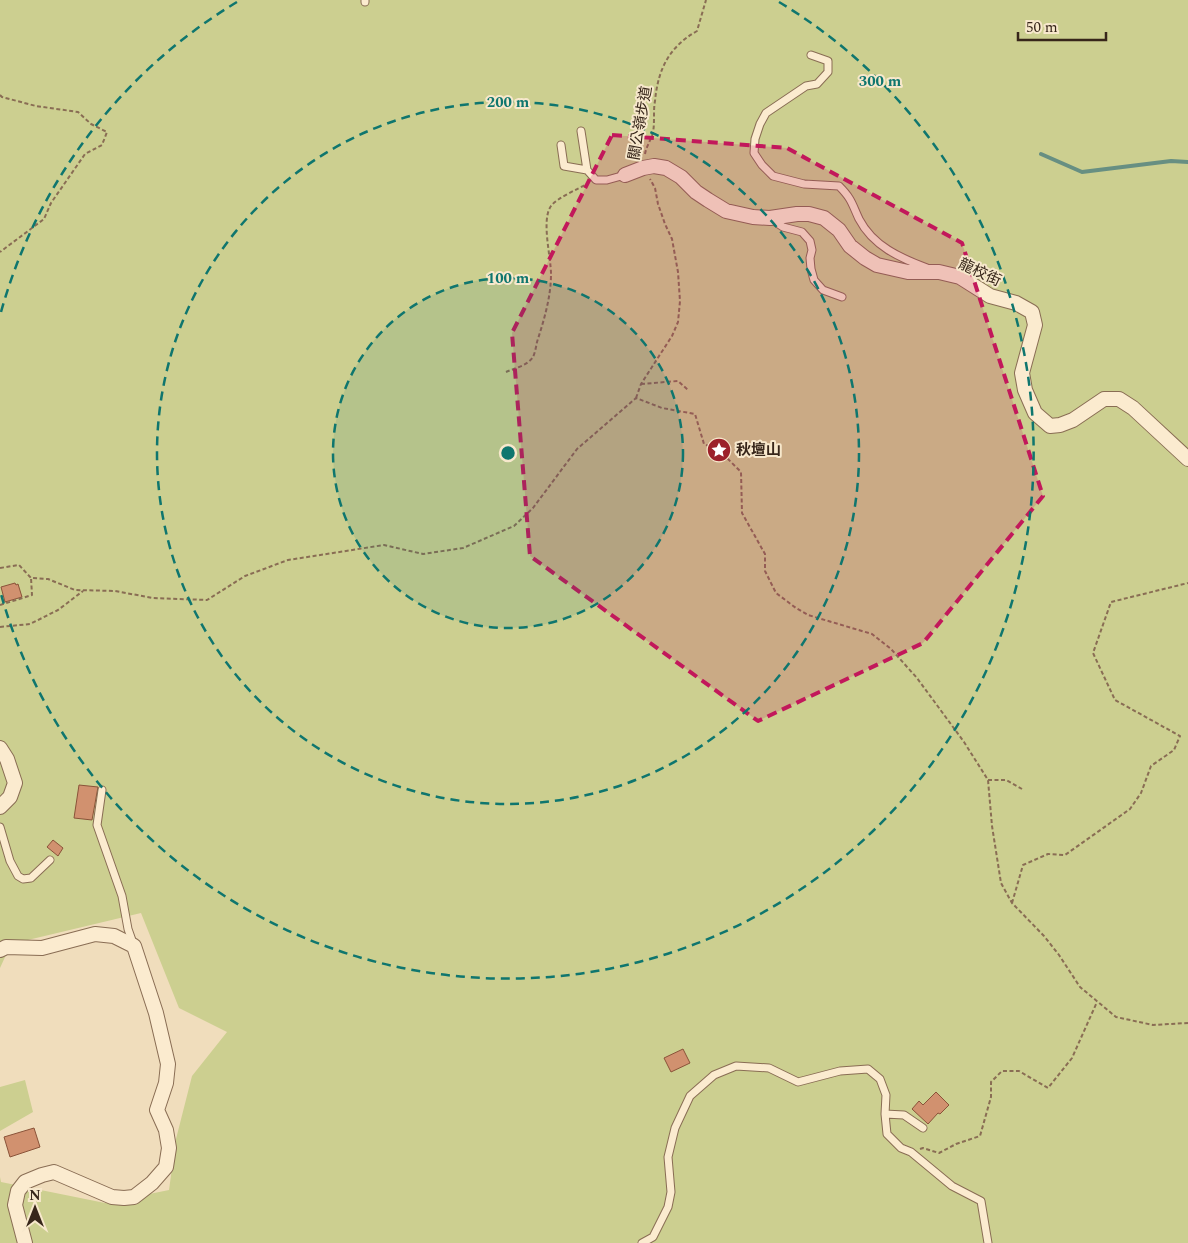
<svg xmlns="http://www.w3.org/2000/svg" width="1188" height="1243" viewBox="0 0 1188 1243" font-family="Spectral,'Noto Sans TC',serif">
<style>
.green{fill:#cccf90}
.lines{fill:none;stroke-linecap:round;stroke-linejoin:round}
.stream{stroke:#678f82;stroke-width:4}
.building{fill:#d1916f;stroke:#8a5339}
.lane-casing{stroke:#896d54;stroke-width:9}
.street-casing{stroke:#896d54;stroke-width:16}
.path{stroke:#896d54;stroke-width:2;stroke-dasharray:4 2.5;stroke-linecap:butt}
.lane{stroke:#fbebcf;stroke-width:7}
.street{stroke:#fbebcf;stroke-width:14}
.marked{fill:#c2185b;fill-opacity:0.2;stroke:#c2185b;stroke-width:4;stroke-dasharray:10 6;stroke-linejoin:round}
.ring{fill:none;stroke:#0f766e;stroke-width:2.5;stroke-dasharray:9 6}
.labels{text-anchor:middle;stroke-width:4;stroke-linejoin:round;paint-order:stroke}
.street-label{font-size:15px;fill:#37261a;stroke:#f7e8cc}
.poi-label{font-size:15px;font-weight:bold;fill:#37261a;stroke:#f7e8cc;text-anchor:start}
.centre{fill:#0f766e;stroke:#f7e8cc;stroke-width:2.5}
.ring-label{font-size:15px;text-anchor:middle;font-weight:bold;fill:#0f766e;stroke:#f7e8cc;stroke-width:4;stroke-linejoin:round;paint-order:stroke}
</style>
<rect width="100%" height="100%" fill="#f0ddbc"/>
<path class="green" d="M0,0H1188V1243H0V1177L1,1182L105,1203L169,1190L176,1139L192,1076L227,1032L179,1008L141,913L11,944L0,968Z
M25,1080L33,1112L0,1131V1087Z"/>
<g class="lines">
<path class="stream" d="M1041,154L1082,172L1171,161L1188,162"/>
</g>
<path class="building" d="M15,583L16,585L18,584L22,597L5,602L1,587Z
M79,785L98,787L92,820L74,818Z
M53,840L63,848L58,856L47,847Z
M683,1049L690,1063L671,1072L664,1058Z
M936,1092L949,1105L940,1114L938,1113L928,1124L912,1109L919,1101L923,1105Z
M34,1128L40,1147L10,1157L4,1137Z"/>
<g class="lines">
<g class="lane-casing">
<path id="lane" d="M365,0V2
M811,55L828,61V72L817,84L806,86L766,113L760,124L755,139L754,153L762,165L773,176L804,184L839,186C852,199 852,204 859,219C873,246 900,258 927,268
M581,131L587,170L596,180H607L625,175
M561,145L564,166L587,170
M771,219L783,227L802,232L810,241L812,250L810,258L811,269L814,280L823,290L842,297
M102,790L97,825L122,896L128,929L134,946
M0,827L10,861L18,876L23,879L31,878L50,860
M885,1114L904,1115L923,1128
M642,1243L653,1237L668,1207L671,1192L668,1157L675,1128L690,1096L714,1075L736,1066L769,1068L798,1082L840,1071L868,1069L880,1079L886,1095L885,1114L887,1134L901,1148L911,1152L952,1186L981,1201L988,1243"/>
</g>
<g class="street-casing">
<path id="street" d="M625,175L643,168L654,166L666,168L681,177L696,192L708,200L726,211L753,217L770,218L797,214H809L824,218L839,230L850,246L865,258L877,265L908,272H939L960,277L990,296L1016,303L1032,312L1035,325L1022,373L1025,390L1035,413L1050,426L1060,425L1073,420L1104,399H1119L1133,408L1188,459
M0,748L7,759L15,783L10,797L0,807
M0,950L6,947L42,948L95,934L114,936L134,946L156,1013L168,1064L166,1083L157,1110L166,1130L169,1148L166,1167L152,1183L134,1197L124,1198L112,1197L54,1172L42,1175L25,1182L18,1191L15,1205L25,1243"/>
</g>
<path class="path" d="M0,95L2,97L36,106L78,112L91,124L107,132L102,145L85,154L51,203L44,219L0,252
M645,154C646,147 651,140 653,132C655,122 653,111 655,101C658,69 669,47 697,31L706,0
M506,372C515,368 527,366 533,357C535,353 536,347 537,342C544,320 551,297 551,274C551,257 541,220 551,206C557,198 578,189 587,184
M641,384L678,381L688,390
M636,398L641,384L672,336L678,322L680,301L678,272L672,239L665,224L658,204L655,188L650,179
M0,568L19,565L31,578L48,579L75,590L115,591L153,598L207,600L245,576L288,560L384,545L423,554L463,548L514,526L533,508L577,449L636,398L662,408L695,414L704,444L719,450L741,472L742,513L765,554V571L776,593L796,608L808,615L872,634L891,649L917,678L964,742L988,780L992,826L1001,883L1012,903L1044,936L1059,955L1080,987L1116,1017L1153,1025L1188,1023
M0,605L32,595L31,578
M0,627L30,624L58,610L83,591
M988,780H1006L1022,789
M1012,903L1023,865L1048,854L1065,855L1130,809L1141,793L1151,766L1174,750L1180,736L1115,700L1093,653L1111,602L1188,583
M920,1149L923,1148L939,1153L956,1144L980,1136L991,1097V1082L1002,1071H1019L1048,1088L1072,1058L1097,1002"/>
<use href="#lane" class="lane"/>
<use href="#street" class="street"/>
</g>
<path class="marked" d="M612,135L787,148L962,243L1043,496L923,643L758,721L530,556L512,333Z"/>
<circle cx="508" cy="453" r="175" fill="#0f766e" fill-opacity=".12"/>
<g class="ring">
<circle cx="508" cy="453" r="175"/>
<circle cx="508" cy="453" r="351"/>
<path d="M1 312A526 526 0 0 1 237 2M779 2A526 526 0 1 1 1 594"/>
</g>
<defs>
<g id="sight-disc" transform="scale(1.25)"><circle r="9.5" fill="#9c212a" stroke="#f7e8cc"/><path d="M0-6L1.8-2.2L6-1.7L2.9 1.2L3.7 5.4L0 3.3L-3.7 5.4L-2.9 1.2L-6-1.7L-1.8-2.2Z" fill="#fff"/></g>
</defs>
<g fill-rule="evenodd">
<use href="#sight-disc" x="719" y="450"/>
</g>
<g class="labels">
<g class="street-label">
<text transform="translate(640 123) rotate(-80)" y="5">關公嶺步道</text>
<text transform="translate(980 272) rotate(25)" y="5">龍校街</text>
</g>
<g class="poi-label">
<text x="736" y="455">秋壇山</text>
</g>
</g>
<circle cx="508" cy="453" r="8" class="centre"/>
<g class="ring-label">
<text x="880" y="86">300 m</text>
<text x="508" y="107">200 m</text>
<text x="508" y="283">100 m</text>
</g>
<g transform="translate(35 1208)" stroke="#f7e8cc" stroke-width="4" paint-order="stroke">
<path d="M0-4L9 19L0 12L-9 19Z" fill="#37261a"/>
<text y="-8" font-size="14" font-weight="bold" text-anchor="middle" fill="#37261a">N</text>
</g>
<path d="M1018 32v8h88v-8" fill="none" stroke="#37261a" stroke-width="2.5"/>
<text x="1026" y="32" font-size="15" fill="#37261a" stroke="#f7e8cc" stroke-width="4" paint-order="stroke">50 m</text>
</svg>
